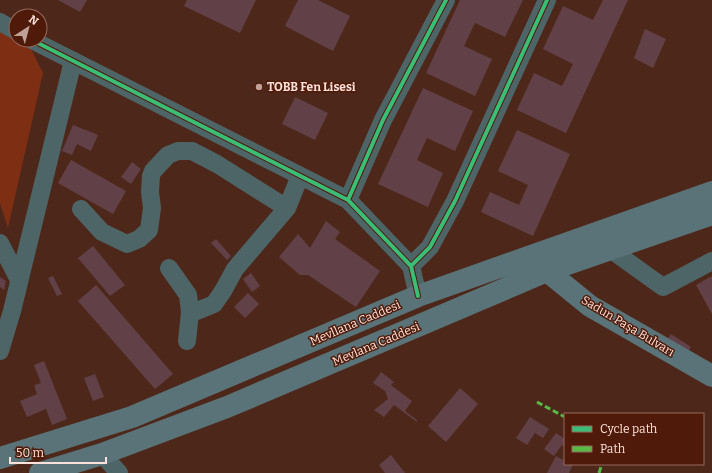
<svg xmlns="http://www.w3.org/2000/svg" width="712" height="473" viewBox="0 0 712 473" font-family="Bitter,serif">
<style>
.green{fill:#7e2e12}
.building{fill:#624047}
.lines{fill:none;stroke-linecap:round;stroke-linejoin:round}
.minor{stroke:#4e6568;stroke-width:18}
.major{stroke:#597378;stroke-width:22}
.quiet{stroke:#58b947;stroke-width:3;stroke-dasharray:6 3;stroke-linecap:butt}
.cycleway-casing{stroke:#4f1a09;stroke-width:6}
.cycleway{stroke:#3abd76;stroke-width:4}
.poi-dot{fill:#bfa197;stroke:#4f1a09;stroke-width:1.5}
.labels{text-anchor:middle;stroke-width:3;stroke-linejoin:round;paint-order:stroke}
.poi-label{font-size:12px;font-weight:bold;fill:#fce2da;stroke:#4f1a09;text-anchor:start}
.street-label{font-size:12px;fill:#fce2da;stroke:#4f1a09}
</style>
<rect width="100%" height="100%" fill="#4d281a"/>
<path class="green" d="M0,30L31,49L43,73L8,228L0,203Z"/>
<path class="building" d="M58,0H87L80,12Z
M187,0H256L240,33L184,6Z
M298,0H318L350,16L333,51L285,26Z
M460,0H523L505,37L475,23L464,46L492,59L475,96L426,73Z
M603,0H628L566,133L517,110L534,73L562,86L573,64L543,49L563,6L593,20Z
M645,29L666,39L653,68L634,58Z
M423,88L473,111L455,151L427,138L417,160L443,173L428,207L378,184Z
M295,97L328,113L315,140L282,124Z
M73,125L98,135L91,151L77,144L72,155L62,151Z
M517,130L570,154L533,236L481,212L490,192L519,205L528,185L498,171Z
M71,160L126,191L113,214L58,183Z
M132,162L141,169L131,184L121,177Z
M326,221L340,232L335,239L380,271L356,307L308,275H300L279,257L298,234L310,248Z
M216,239L231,256L227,260L211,243Z
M93,246L125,285L110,296L78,258Z
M251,273L260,286L252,292L243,279Z
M53,276L62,294L57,296L48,278Z
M712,276V314L696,285Z
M0,277L6,281L4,290L0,287Z
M96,285L173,374L155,389L78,301Z
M248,293L259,304L245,318L234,307Z
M671,334L691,347L685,357L664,344Z
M44,361L67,419L52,425L46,409L27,417L20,401L37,394L34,385L41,383L34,365Z
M381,372L394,382L391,385L412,401L405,411L417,420V422L394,405L384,417L374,410L388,399L385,391L373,383Z
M95,374L104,397L93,401L84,378Z
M460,388L478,404L446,442L428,426Z
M530,417L549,429L543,438L535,433L527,445L516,438Z
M556,433L565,439V447L562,445L554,456L544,449Z
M391,455L405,473H385L379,465Z
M556,456L565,461V464L573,465L569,473H547Z"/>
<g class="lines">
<path class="minor" d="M0,22L16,31
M32,40L348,200
M81,209L102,232L127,244L139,239L149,230L152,208L150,192L151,176L153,171L168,155L178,151H192L217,164L287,208
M0,243L19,280
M610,249L663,287L712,261
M411,266L430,247L455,201L547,0
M169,268L188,295L190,312L187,341
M418,296L411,266L348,200L383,120L446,0
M190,312L197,311L214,304L223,291L235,269L287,208L300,176
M0,351L12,311L73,61
M102,454L119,473"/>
<path class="major" d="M547,271L590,306L712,376
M0,458L132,417L418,296L712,192
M40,473L102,454L227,407L547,271L712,214"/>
<path class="quiet" d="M537,402L565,417
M599,473L602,464"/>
<g class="cycleway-casing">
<path id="cycleway" d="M32,40L348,200
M411,266L430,247L455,201L547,0
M418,296L411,266L348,200L383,120L446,0"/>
</g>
<use href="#cycleway" class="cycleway"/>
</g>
<circle class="poi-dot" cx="259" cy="87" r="4"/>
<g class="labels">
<g class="poi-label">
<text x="267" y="91">TOBB Fen Lisesi</text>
</g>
<g class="street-label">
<text transform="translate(355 323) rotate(-23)" y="4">Mevllana Caddesi</text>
<text transform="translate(628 326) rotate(31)" y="4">Sadun Paşa Bulvarı</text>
<text transform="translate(376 344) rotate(-23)" y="4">Mevlana Caddesi</text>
</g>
</g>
<rect x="564" y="413" width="140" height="52" fill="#4f1a09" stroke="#946a5d"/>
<rect x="572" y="426" width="20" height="6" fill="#3abd76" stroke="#946a5d"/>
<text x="600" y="433" font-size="12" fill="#fce2da">Cycle path</text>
<rect x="572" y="446" width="20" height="6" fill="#58b947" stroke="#946a5d"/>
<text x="600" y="453" font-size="12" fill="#fce2da">Path</text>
<g transform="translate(28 28) rotate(36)"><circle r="19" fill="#4f1a09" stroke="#946a5d"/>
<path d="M0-3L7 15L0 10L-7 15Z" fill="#bfa197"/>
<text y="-6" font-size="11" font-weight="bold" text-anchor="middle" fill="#fce2da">N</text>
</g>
<path d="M10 457v6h96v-6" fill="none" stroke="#fce2da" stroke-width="2"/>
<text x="16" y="457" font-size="12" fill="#fce2da" stroke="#4f1a09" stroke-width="3" paint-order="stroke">50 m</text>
</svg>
